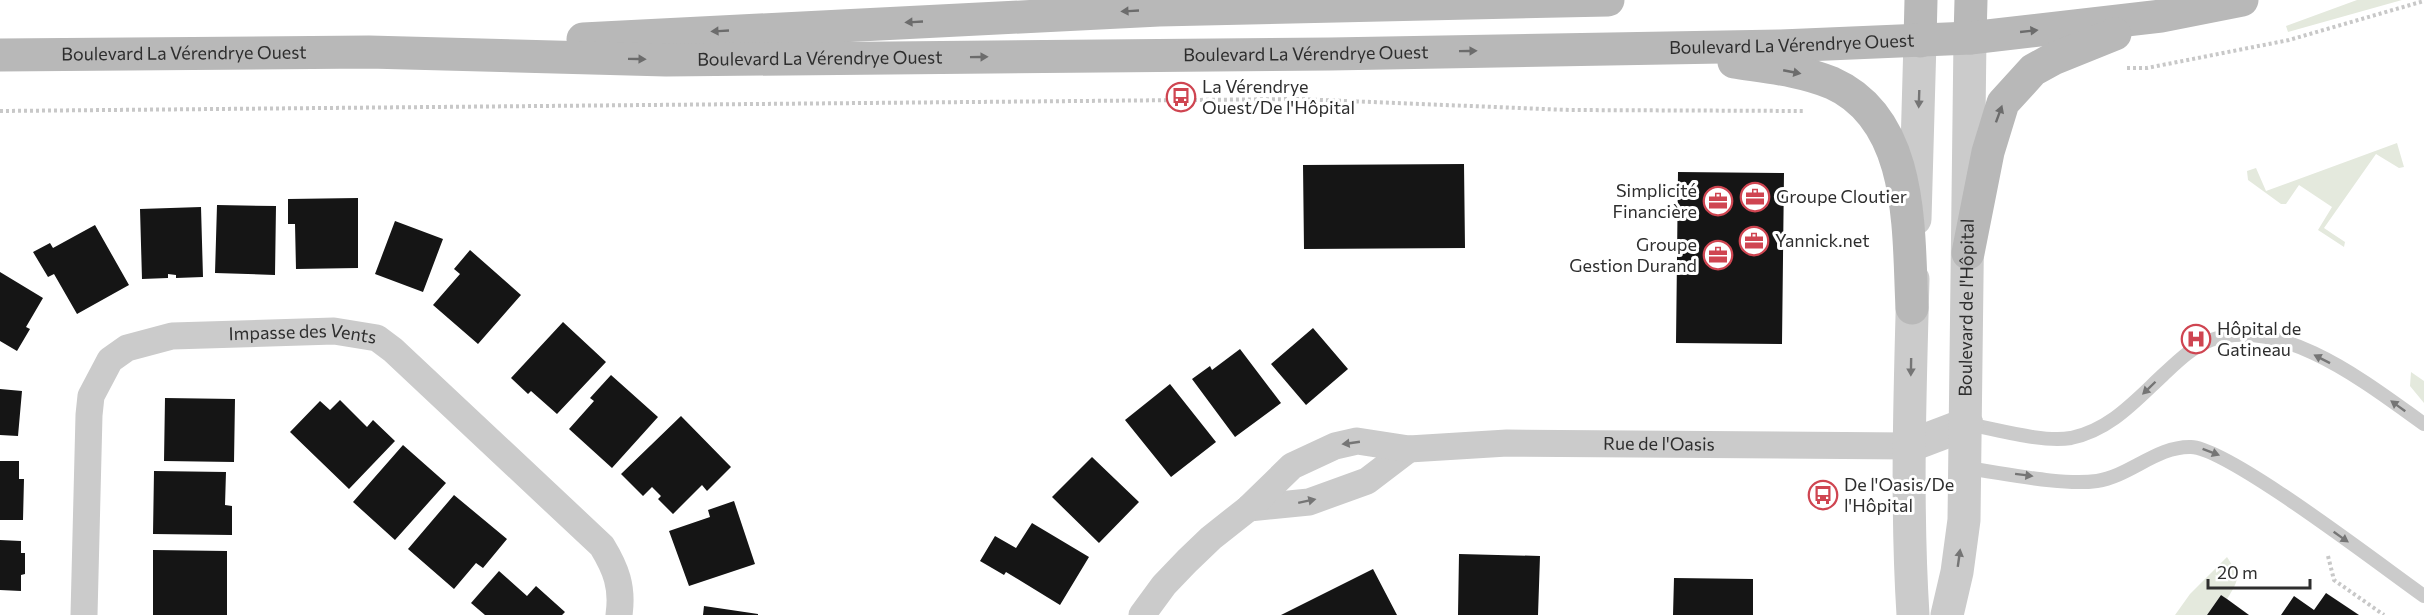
<svg xmlns="http://www.w3.org/2000/svg" width="2424" height="615" viewBox="0 0 2424 615" font-family="Commissioner,sans-serif">
<style>
.green{fill:#e4e9dd}
.building{fill:#151515}
.lines{fill:none;stroke-linecap:round;stroke-linejoin:round}
.path{stroke:#c8c8c8;stroke-width:4;stroke-dasharray:3 3;stroke-linecap:butt}
.service{stroke:#cbcbcb;stroke-width:14}
.minor{stroke:#cbcbcb;stroke-width:27}
.tertiary{stroke:#cbcbcb;stroke-width:33}
.secondary{stroke:#b8b8b8;stroke-width:33}
.oneway{fill:#6c6c6c}
.oneway2{fill:#757575}
.labels{text-anchor:middle;stroke-width:6;stroke-linejoin:round;paint-order:stroke}
.street-label{font-size:18px;fill:#2e2e2e;stroke:#fff}
.poi-label{font-size:18px;fill:#2e2e2e;stroke:#fff;text-anchor:start}
</style>
<rect width="100%" height="100%" fill="#fff"/>
<path class="green" d="M2357,0H2402L2288,32L2286,26Z
M2397,143L2404,167L2399,168L2376,154L2324,228L2345,242L2344,247L2318,230L2332,207L2299,185L2286,204H2281L2248,180L2247,171L2256,168L2266,191Z
M2411,372L2424,381V403L2410,386Z
M2227,557C2240,577 2240,578 2227,599L2221,595L2207,615H2175L2190,594Z"/>
<path class="building" d="M1464,164L1465,248L1304,249L1303,165Z
M1678,172L1784,173L1782,344L1676,343Z
M358,198V268L296,269L295,224H288V199Z
M217,205L276,206L275,275L215,273Z
M201,207L203,277L176,278V275L168,274V278L142,279L140,209Z
M395,221L443,239L423,292L375,274Z
M95,225L129,285L77,314L54,274L48,277L33,252L50,243L53,248Z
M470,250L521,295L478,344L433,305L460,274L454,269Z
M0,272L43,298L26,327L30,329L17,351L0,341Z
M563,322L606,362L557,414L531,391L528,394L511,378Z
M1313,328L1348,369L1306,405L1271,364Z
M1240,349L1281,403L1235,437L1192,379L1210,366L1212,370Z
M611,375L658,417L612,468L569,429L594,401L590,398Z
M1170,384L1216,442L1171,477L1125,420Z
M0,389L22,391L18,436L0,435Z
M165,398L235,399L234,462L164,461Z
M340,400L367,427L373,420L395,441L349,489L290,432L320,401L330,410Z
M681,416L731,467L707,491L702,485L673,514L658,499L661,496L652,487L643,496L621,474Z
M403,445L446,483L395,540L353,502Z
M1092,457L1139,502L1099,543L1052,497Z
M0,461H19V479H24L23,520H0Z
M154,471L226,472L225,505L232,506V535L153,534Z
M454,495L507,539L483,568L476,563L454,589L408,549Z
M734,501L755,564L689,586L669,531L710,517L708,510Z
M1032,523L1089,557L1060,605L1006,572L1004,575L980,561L995,536L1016,548Z
M0,540L21,541V553H25V574L21,575V591L0,590Z
M153,550L227,551V615H153Z
M1459,554L1540,556L1538,615H1458Z
M1373,569L1397,615H1281Z
M499,571L527,596L536,586L565,612L562,615H485L471,603Z
M1674,578L1753,579V615H1673Z
M2326,593L2359,615H2281L2294,596L2314,610Z
M2221,595L2227,599L2249,615H2207Z
M704,606L758,614V615H703Z"/>
<g class="lines">
<path class="path" d="M2127,68H2147L2289,40L2424,1
M0,111L1297,99L1569,110L1804,111
M2328,556L2334,580L2384,615"/>
<path class="service" d="M1967,424C1996,429 2042,443 2071,438C2110,430 2135,401 2163,375C2178,361 2192,347 2211,340C2282,315 2369,385 2424,424
M1966,468C2004,473 2061,486 2097,481C2130,476 2157,446 2191,447C2229,448 2384,568 2424,596"/>
<g class="minor">
<path d="M1249,508L1309,502L1367,481L1409,449"/>
<path id="s1" d="M84,615L89,415L91,396L110,360L127,348L172,336L334,331L377,338L393,350L602,546C616,569 623,587 619,615"/>
<path id="s2" d="M1142,615L1164,585L1187,561L1211,538L1249,508L1292,466L1335,446L1357,441L1409,449L1507,443L1909,446"/>
</g>
<g class="tertiary">
<path d="M1915,219L1920,41"/>
<path d="M1909,446L1967,424"/>
<path d="M1913,615C1906,503 1910,391 1913,279"/>
<path id="s3" d="M1947,615L1957,572L1964,520L1970,38"/>
</g>
<g class="secondary">
<path d="M1970,38L1971,0"/>
<path d="M583,39L1159,10L1608,0"/>
<path d="M1920,41L1921,0"/>
<path id="s4" d="M0,55L369,52L666,60L1330,54L1781,46L1970,38L2161,16L2242,0"/>
<path d="M1734,62C1766,67 1801,70 1832,83C1915,120 1908,233 1912,308"/>
<path d="M1968,253L1988,152L2003,103L2033,70L2053,59L2115,34"/>
</g>
</g>
<defs><path id="oneway-solid" d="M-6-.8H1V-3.2L6.5 0L1 3.2V.8H-6Z" transform="scale(1.5)"/></defs>
<g class="oneway">
<use href="#oneway-solid" transform="translate(1130 11) rotate(177)"/>
<use href="#oneway-solid" transform="translate(914 22) rotate(177)"/>
<use href="#oneway-solid" transform="translate(720 31) rotate(177)"/>
<use href="#oneway-solid" transform="translate(2029 31) rotate(-6)"/>
<use href="#oneway-solid" transform="translate(1468 51) rotate(-1)"/>
<use href="#oneway-solid" transform="translate(979 57) rotate(-1)"/>
<use href="#oneway-solid" transform="translate(637 59) rotate(1)"/>
<use href="#oneway-solid" transform="translate(1792 72) rotate(11)"/>
<use href="#oneway-solid" transform="translate(1999 114) rotate(-70)"/>
</g>
<g class="oneway2">
<use href="#oneway-solid" transform="translate(1919 99) rotate(92)"/>
<use href="#oneway-solid" transform="translate(2322 359) rotate(-153)"/>
<use href="#oneway-solid" transform="translate(1911 367) rotate(91)"/>
<use href="#oneway-solid" transform="translate(2149 388) rotate(136)"/>
<use href="#oneway-solid" transform="translate(2398 406) rotate(-144)"/>
<use href="#oneway-solid" transform="translate(1351 443) rotate(172)"/>
<use href="#oneway-solid" transform="translate(2211 452) rotate(21)"/>
<use href="#oneway-solid" transform="translate(2024 475) rotate(7)"/>
<use href="#oneway-solid" transform="translate(1307 501) rotate(-12)"/>
<use href="#oneway-solid" transform="translate(2341 537) rotate(35)"/>
<use href="#oneway-solid" transform="translate(1959 558) rotate(-82)"/>
</g>
<defs>
<g id="bus-ring" transform="scale(1.5)"><circle r="9.5" fill="#fff" stroke="#cf4551" stroke-width="1.5"/><path d="M-5-6H5V4H4V6H2V4H-2V6H-4V4H-5ZM-3.5-4V0h7V-4ZM-3.5 1.2v1.5H-2V1.2ZM2 1.2v1.5H3.5V1.2Z" fill="#cf4551"/></g>
<g id="office-ring" transform="scale(1.5)"><circle r="9.5" fill="#fff" stroke="#cf4551" stroke-width="1.5"/><path d="M-6-3h4V-5.5h4V-3h4V5H-6ZM-1-4.5V-3h2v-1.5ZM-6 0V1H6V0Z" fill="#cf4551"/></g>
<g id="hospital-ring" transform="scale(1.5)"><circle r="9.5" fill="#fff" stroke="#cf4551" stroke-width="1.5"/><path d="M-5-5h3v3.5h4V-5h3V5h-3V1.5h-4V5h-3Z" fill="#cf4551"/></g>
</defs>
<g fill-rule="evenodd">
<use href="#bus-ring" x="1181" y="97"/>
<use href="#office-ring" x="1755" y="197"/>
<use href="#office-ring" x="1718" y="201"/>
<use href="#office-ring" x="1754" y="241"/>
<use href="#office-ring" x="1718" y="255"/>
<use href="#hospital-ring" x="2196" y="339"/>
<use href="#bus-ring" x="1823" y="495"/>
</g>
<g class="labels">
<g class="street-label">
<text dy="6" stroke="none"><textPath href="#s4" startOffset="1792">Boulevard La Vérendrye Ouest</textPath></text>
<text dy="6" stroke="none"><textPath href="#s4" startOffset="184">Boulevard La Vérendrye Ouest</textPath></text>
<text dy="6" stroke="none"><textPath href="#s4" startOffset="1306">Boulevard La Vérendrye Ouest</textPath></text>
<text dy="6" stroke="none"><textPath href="#s4" startOffset="820">Boulevard La Vérendrye Ouest</textPath></text>
<text dy="6" stroke="none"><textPath href="#s3" startOffset="309">Boulevard de l'Hôpital</textPath></text>
<text dy="6" stroke="none"><textPath href="#s1" startOffset="458">Impasse des Vents</textPath></text>
<text dy="6" stroke="none"><textPath href="#s2" startOffset="585">Rue de l'Oasis</textPath></text>
</g>
<g class="poi-label">
<text x="1202" y="93">La Vérendrye<tspan x="1202" dy="21">Ouest/De l'Hôpital</tspan></text>
<text x="1697" y="197" text-anchor="end">Simplicité<tspan x="1697" dy="21">Financière</tspan></text>
<text x="1776" y="203">Groupe Cloutier</text>
<text x="1775" y="247">Yannick.net</text>
<text x="1697" y="251" text-anchor="end">Groupe<tspan x="1697" dy="21">Gestion Durand</tspan></text>
<text x="2217" y="335">Hôpital de<tspan x="2217" dy="21">Gatineau</tspan></text>
<text x="1844" y="491">De l'Oasis/De<tspan x="1844" dy="21">l'Hôpital</tspan></text>
</g>
</g>
<path d="M2208 579v9h102v-9" fill="none" stroke="#2e2e2e" stroke-width="3"/>
<text x="2217" y="579" font-size="18" fill="#2e2e2e" stroke="#ffffff" stroke-width="4.5" paint-order="stroke">20 m</text>
</svg>
